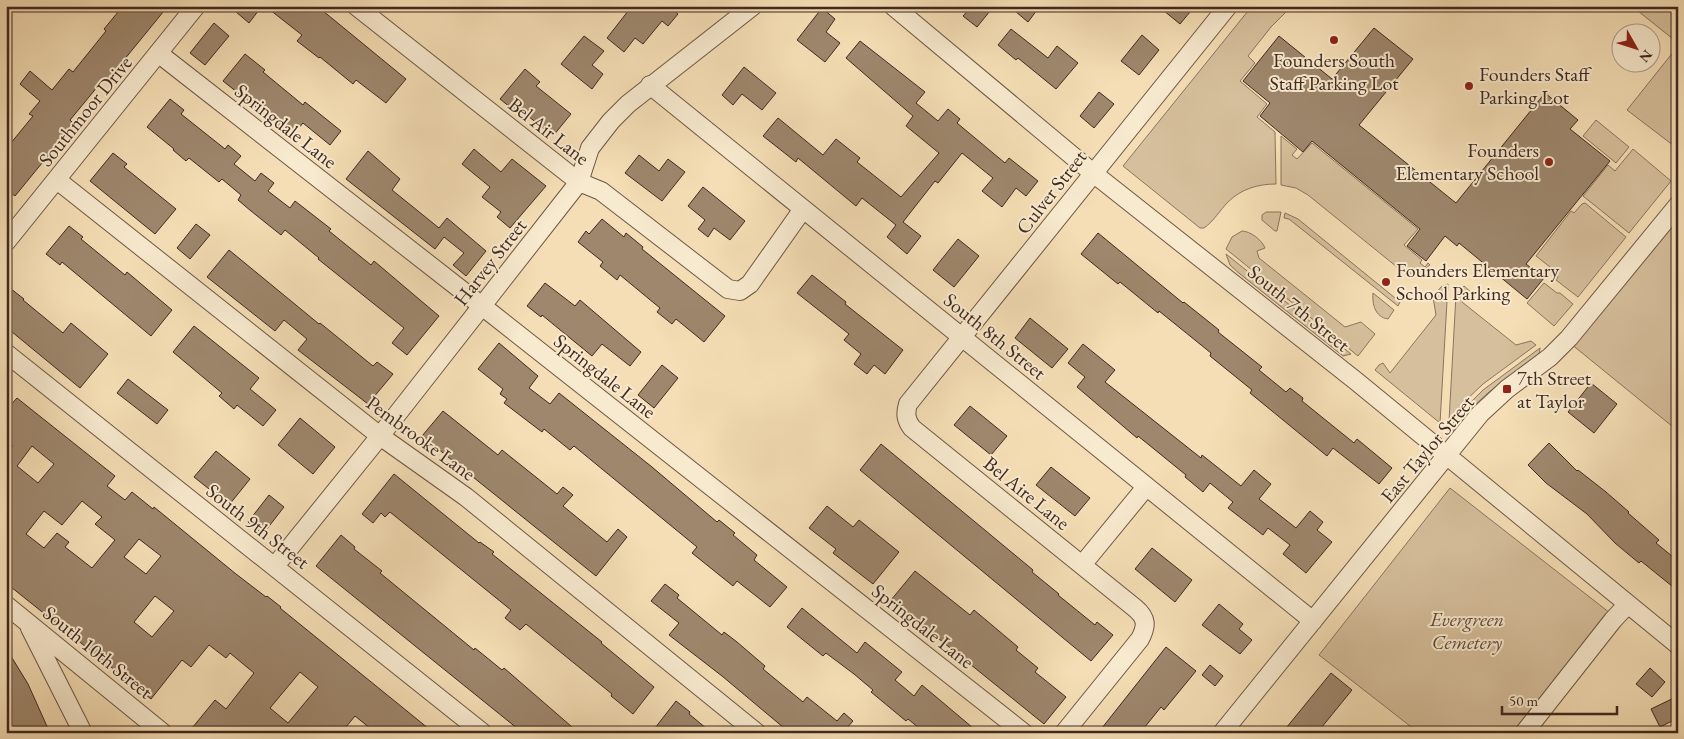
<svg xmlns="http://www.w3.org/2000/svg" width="1684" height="739" viewBox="0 0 1684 739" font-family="'EB Garamond',serif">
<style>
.green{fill:#d6bf9c;stroke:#8b745e}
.building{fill:#9e876d;stroke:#402920;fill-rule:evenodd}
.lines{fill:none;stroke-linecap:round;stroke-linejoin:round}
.minor-casing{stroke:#6d5645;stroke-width:20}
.minor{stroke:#f8eacf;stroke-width:18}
.poi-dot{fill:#8f2418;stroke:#f8eacf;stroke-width:2}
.labels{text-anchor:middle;stroke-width:4;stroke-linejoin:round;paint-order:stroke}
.poi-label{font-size:20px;fill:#402920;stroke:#f8eacf;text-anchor:start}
.street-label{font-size:20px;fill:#402920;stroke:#f8eacf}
.park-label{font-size:20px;font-style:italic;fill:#5e4739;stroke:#f8eacf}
</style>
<rect width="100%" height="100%" fill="#f5deb5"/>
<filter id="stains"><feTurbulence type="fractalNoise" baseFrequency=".004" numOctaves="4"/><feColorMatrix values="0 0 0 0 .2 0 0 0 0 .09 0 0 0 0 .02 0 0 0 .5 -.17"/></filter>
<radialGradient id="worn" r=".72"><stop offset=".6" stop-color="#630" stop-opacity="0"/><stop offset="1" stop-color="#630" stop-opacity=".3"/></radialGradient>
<path class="green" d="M1252,6H1292L1271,27L1248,56L1255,63L1240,81L1267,104L1257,117L1275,132L1276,184C1258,184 1241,189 1228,202C1220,210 1214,221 1204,228H1200L1123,166Z
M1632,6H1678V43L1638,11Z
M1678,46V149L1627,110Z
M1596,120L1629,147L1616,163L1583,136Z
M1281,136L1297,149L1292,155L1297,159L1312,143L1418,229L1404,245L1422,260L1420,263L1425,267L1428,263L1430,265C1421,272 1413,276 1402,271L1308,195L1296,188L1281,185Z
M1633,149L1671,181L1629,233L1583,196L1608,165L1615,171Z
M1678,192V431L1560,335Z
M1585,203L1626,237L1578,297L1556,280L1558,277L1550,267L1536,256L1571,211L1574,213L1582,204Z
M1266,212H1281L1277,231H1275L1262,220V215Z
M1285,213L1298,219L1400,302L1398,306L1289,219L1284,218Z
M1242,231C1250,231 1262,240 1265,248L1257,251L1259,258L1345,327L1361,322L1375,334L1358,356L1226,249L1232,237Z
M1226,254L1351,354L1343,356L1240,274L1230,265Z
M1544,283L1557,293H1560L1573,304L1554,326L1527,303Z
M1448,284L1440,423L1375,370L1379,365L1383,363L1390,373L1436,315L1433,297L1441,287Z
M1464,286L1472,293L1462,302L1516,345L1531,341L1536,345L1483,384L1464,402L1449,421L1456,295Z
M1373,293L1394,310L1388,319C1375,317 1372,304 1373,293Z
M1540,348L1539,356L1489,392L1475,405L1454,431L1448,429L1467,406L1483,390Z
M1450,488L1610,613L1516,733H1419L1319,655Z"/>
<path class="building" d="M123,6H168L106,82L103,80L70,120L74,124L15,196L6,189V149L33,116L29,114L40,101L20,84L30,71L52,90L69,69L73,72L106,31L104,29Z
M229,6H262L249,23Z
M265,6H317L406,79L386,103L356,80L353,84L320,57L319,58L297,41L302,35Z
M632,6H669L678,14L668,26L662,21L643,44L635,38L624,52L607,38Z
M972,6H994L977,27L963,16Z
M1009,6H1040L1028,22Z
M1158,6H1195L1180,24Z
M822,8L835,19L826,32L840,43L825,62L797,40Z
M214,23L229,36L205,65L190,53Z
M1374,28L1413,59L1359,125L1456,203L1545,93L1578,120L1570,129L1610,161L1526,264L1544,278L1527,299L1459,243L1457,246L1445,236L1426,261L1407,246L1420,229L1312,141L1303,152L1260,116L1270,103L1243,81L1279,36L1332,79Z
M1011,29L1048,58L1057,46L1078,63L1056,89L1018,58L1016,60L998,45Z
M1142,35L1159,50L1139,75L1121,61Z
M584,36L604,51L592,65L603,74L592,89L561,64Z
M860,41L925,92L916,103L938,121L948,109L960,119L957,123L1005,163L1009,158L1038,181L1026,196L1016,188L1002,207L982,191L993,178L962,153L938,183L935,181L903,222L921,236L907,254L887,237L896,225L862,198L856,206L798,158L796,162L763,136L778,118L823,155L836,139L860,158L857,162L901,197L939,153L906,126L913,116L846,58Z
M245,54L265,70L263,72L303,105L305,102L341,131L330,145L303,123L292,136L223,81Z
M744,67L776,93L762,110L742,94L733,105L722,95Z
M525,69L540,82L536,86L571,114L553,136L518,108L516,112L500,99Z
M1099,92L1114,104L1094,128L1080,116Z
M170,99L184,110L181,114L225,149L228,145L241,156L234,164L255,181L261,173L274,183L268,191L290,208L295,201L331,229L329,231L371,265L374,261L439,316L407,355L392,343L404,328L318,259L319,258L285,230L281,235L251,211L238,200L241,195L222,179L219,182L189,158L186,161L173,150L174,149L147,127Z
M474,149L501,172L512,159L546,186L510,228L497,217L501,212L482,197L490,187L462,164Z
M368,151L400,179L392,190L439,228L447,218L486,251L466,276L453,265L464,253L444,237L435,249L346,179Z
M113,153L127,164L124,167L176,209L155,234L90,181Z
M639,155L659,171L668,159L685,172L662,201L625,173Z
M703,187L745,221L730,240L714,228L708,237L698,229L705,220L688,206Z
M602,219L624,237L626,233L643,247L642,249L725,316L704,342L676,319L672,324L657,312L660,308L620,275L617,280L600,266L603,262L578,242L586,231L589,234Z
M196,224L210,235L190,259L177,248Z
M69,226L83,237L81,239L125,275L127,272L172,310L151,336L62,262L60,265L46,254Z
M1098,233L1183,303L1184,302L1219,330L1218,332L1262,367L1259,370L1286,392L1290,388L1303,398L1302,401L1354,443L1357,439L1392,468L1379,484L1333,448L1327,456L1250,393L1252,390L1210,356L1211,353L1159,311L1158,313L1120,282L1118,284L1081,254Z
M958,239L979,256L954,287L933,270Z
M229,250L319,324L320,323L373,366L377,362L393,374L368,404L298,350L307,339L284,320L275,331L207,277Z
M812,275L846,302L845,304L903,350L885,374L874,365L867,374L854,364L861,354L844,340L849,334L797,293Z
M545,283L575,306L580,300L641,352L630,366L602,344L592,356L542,315L541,317L527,306Z
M6,285L24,299L23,300L63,333L71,323L108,354L80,388L6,327Z
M1030,318L1068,349L1052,368L1015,338Z
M194,326L259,378L250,389L276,410L263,426L237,405L234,409L219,396L222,393L173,352Z
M499,343L538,376L529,388L550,404L559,393L652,467L717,522L719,520L735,533L733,535L757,555L754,560L787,587L770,607L737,581L733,586L692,553L697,547L574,446L570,450L544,429L542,432L504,403L507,399L500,394L503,389L478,369Z
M1083,344L1115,370L1105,382L1201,458L1202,455L1241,486L1254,470L1271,484L1259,499L1296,528L1310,511L1323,522L1317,530L1332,542L1306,573L1283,554L1290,545L1268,528L1263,535L1228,508L1233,502L1210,483L1203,492L1185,477L1186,475L1138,436L1137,438L1077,387L1085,377L1068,363Z
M662,365L678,378L654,408L638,395Z
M128,379L168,410L157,424L117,393Z
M1591,383L1617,404L1594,433L1568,412Z
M17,398L115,476L107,486L125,500L132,492L153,509L154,507L236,574L266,597L267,596L281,607L280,608L434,733H376L355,716L341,733H188L215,700L226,709L254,673L230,653L226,658L209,645L191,667L182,660L151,699L6,583V455L13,446L6,441V410ZM32,446L54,464L38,483L17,466ZM82,501L102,517L95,524L115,540L92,568L65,547L69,542L57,533L44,548L26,534L44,511L62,525ZM139,539L161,556L146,574L124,557ZM155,596L174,611L152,637L134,622ZM300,672L318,687L288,723L270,708Z
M970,406L1007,436L991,455L954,425Z
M443,411L498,455L502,450L557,494L563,487L573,495L563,506L607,542L618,529L627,537L596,576L422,436Z
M300,418L335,447L313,474L278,445Z
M1549,443L1577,471L1578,470L1606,492L1629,512L1628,513L1659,540L1656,543L1678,561V591L1641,561L1639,563L1615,543L1587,514L1546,483L1528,465Z
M881,444L1033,570L1032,572L1059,594L1058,595L1095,625L1097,622L1113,635L1091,661L860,470Z
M216,451L250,479L229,505L194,477Z
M1051,467L1090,498L1075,516L1036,485Z
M394,474L479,543L480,542L494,552L492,554L602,642L601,643L654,687L633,714L611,696L612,694L526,624L520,630L505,618L511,610L390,512L385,517L381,513L373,523L362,514Z
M269,495L284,507L263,534L248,522Z
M827,506L853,527L859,520L899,552L873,584L833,553L836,549L809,528Z
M341,535L355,547L354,549L382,571L380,573L474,650L475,648L502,670L504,668L579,733H523L316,566Z
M1152,548L1192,580L1175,602L1135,569Z
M915,571L970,615L974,610L1018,647L1016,650L1038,668L1035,672L1066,697L1044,724L891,600Z
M665,584L679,595L677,598L722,635L724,632L737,642L765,666L763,669L803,702L807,697L837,721L844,713L853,721L846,729L851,733H790L722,676L669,635L679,623L651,601Z
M1219,604L1243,624L1239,629L1252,640L1240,654L1202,625Z
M802,608L857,653L865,642L902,672L895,680L914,696L922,685L979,733H925L908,719L906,721L871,692L873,690L854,674L826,653L823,656L787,627Z
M1166,647L1196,671L1164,710L1161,707L1140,733H1098Z
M6,648L28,684L50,733H6Z
M1210,665L1223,676L1215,686L1202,675Z
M1650,668L1665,682L1652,697L1636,684Z
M1331,673L1352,690L1317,733H1282Z
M1678,696V718L1660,727L1651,709Z
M676,701L690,712L689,714L712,733H661L655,728Z"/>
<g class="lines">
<g class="minor-casing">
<path id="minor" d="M356,6L579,182L601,191L728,289L740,291L750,284L803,209
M893,6L1093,173L1356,381L1678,645
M158,53L482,306L1024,733
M650,85L1313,621
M57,180L380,436L466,497L757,733
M6,242L196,6
M6,353L483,733
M1082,565L1146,487
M275,566L380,436L579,182L590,148L611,121L628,104L753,6
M6,605L163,733
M30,628L83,733
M1064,733L1140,639C1147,626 1147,618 1135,608L912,428C906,420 905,414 908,404L1228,6
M1222,733L1480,414L1507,389L1550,357L1569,338L1678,205
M1524,733L1613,620L1628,604"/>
</g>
<use href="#minor" class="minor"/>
</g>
<g class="poi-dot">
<circle cx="1334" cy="40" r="5"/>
<circle cx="1469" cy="86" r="5"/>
<circle cx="1549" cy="162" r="5"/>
<circle cx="1386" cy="282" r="5"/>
<rect x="1502" y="384" width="10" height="10" rx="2.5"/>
</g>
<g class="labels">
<g class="poi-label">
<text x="1334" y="67" text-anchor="middle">Founders South<tspan x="1334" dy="23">Staff Parking Lot</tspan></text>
<text x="1479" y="81">Founders Staff<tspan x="1479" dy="23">Parking Lot</tspan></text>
<text x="1539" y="157" text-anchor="end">Founders<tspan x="1539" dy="23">Elementary School</tspan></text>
<text x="1396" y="277">Founders Elementary<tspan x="1396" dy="23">School Parking</tspan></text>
<text x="1517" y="385">7th Street<tspan x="1517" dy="23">at Taylor</tspan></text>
</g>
<g class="street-label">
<text transform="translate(85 111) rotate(-51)" y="7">Southmoor Drive</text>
<text transform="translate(286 126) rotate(38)" y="7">Springdale Lane</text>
<text transform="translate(549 131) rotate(38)" y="7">Bel Air Lane</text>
<text transform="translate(1051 192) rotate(-52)" y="7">Culver Street</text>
<text transform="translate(490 262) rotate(-52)" y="7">Harvey Street</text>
<text transform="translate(1299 308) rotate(39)" y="7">South 7th Street</text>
<text transform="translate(995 336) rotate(39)" y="7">South 8th Street</text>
<text transform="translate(605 376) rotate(38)" y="7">Springdale Lane</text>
<text transform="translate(421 438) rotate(36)" y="7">Pembrooke Lane</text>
<text transform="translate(1427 449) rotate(-50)" y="7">East Taylor Street</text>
<text transform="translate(1027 493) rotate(39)" y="7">Bel Aire Lane</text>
<text transform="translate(258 526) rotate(38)" y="7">South 9th Street</text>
<text transform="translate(923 626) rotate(38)" y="7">Springdale Lane</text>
<text transform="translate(98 652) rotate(39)" y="7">South 10th Street</text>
</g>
<g class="park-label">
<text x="1467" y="626">Evergreen<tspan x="1467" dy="23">Cemetery</tspan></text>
</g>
</g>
<rect width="1684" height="739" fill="none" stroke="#f5deb5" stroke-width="25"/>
<rect x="8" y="8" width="1669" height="724" fill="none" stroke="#402920" stroke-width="2.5"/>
<rect x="12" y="12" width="1659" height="714" fill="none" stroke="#402920"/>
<g transform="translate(1636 48) rotate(129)"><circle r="24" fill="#f8eacf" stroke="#ae9d89"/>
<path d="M0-4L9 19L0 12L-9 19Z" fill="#8f2418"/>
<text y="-8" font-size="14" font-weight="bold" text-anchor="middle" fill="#402920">N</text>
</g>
<path d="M1502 706v8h115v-8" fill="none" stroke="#402920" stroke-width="2.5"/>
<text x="1509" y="706" font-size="15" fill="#402920" stroke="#f8eacf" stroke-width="4" paint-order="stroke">50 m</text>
<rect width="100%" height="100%" filter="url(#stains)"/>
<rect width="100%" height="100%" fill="url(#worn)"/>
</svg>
